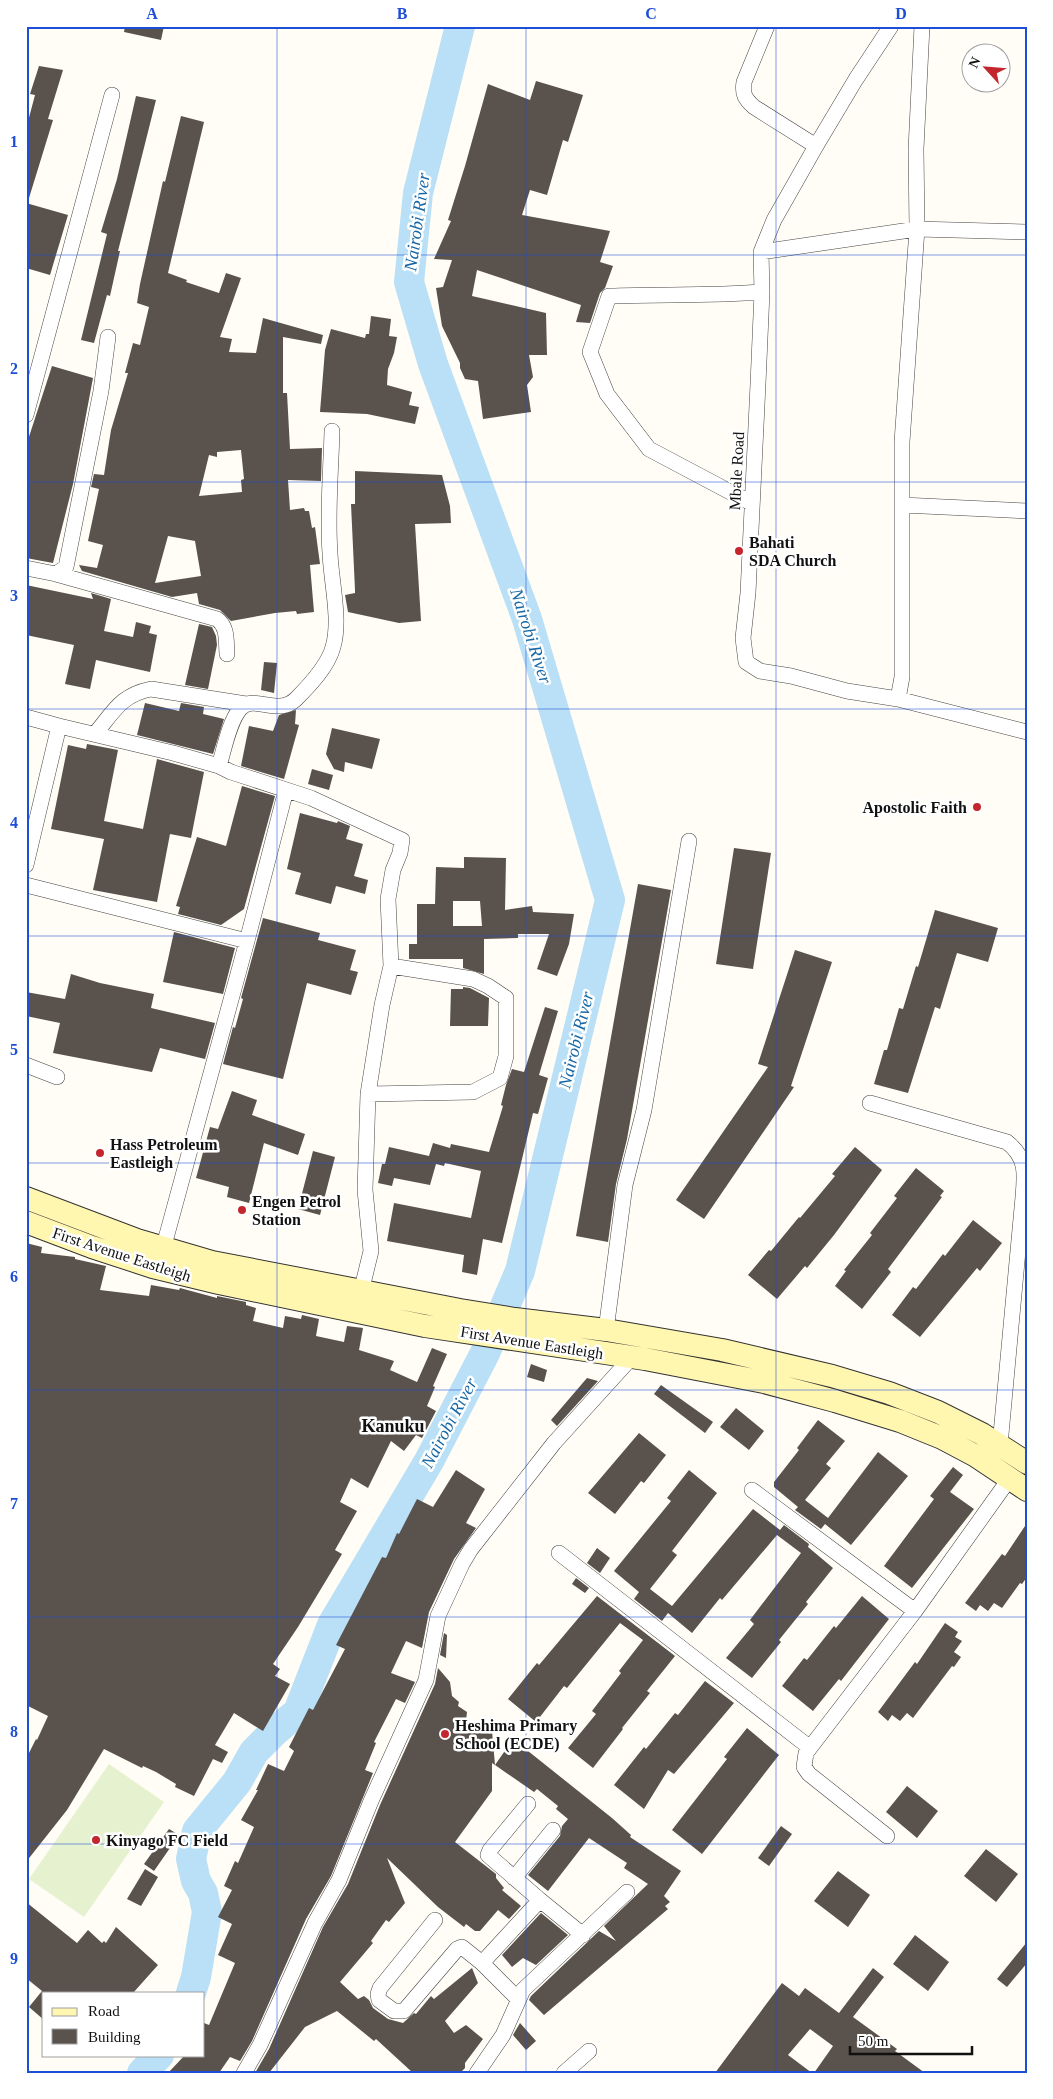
<svg xmlns="http://www.w3.org/2000/svg" width="1053" height="2099" viewBox="0 0 1053 2099" font-family="Georgia,serif">
<style>
.pitch{fill:#e6f2cf}
.lines{fill:none;stroke-linecap:round;stroke-linejoin:round}
.river{stroke:#b9e0f7;stroke-width:30}
.building{fill:#5a524d;fill-rule:evenodd}
.minor-casing{stroke:#444;stroke-width:16}
.secondary-casing{stroke:#333;stroke-width:24}
.minor{stroke:#fff;stroke-width:15}
.secondary{stroke:#fff6b0;stroke-width:22}
.grid{fill:none;stroke:#1d4ed8;stroke-width:1;stroke-opacity:0.55}
.poi-dot{fill:#c4262e;stroke:#fff;stroke-width:2}
.labels{text-anchor:middle;stroke-width:5;stroke-linejoin:round;paint-order:stroke}
.street-label{font-size:16px;fill:#111;stroke:#fff}
.poi-label{font-size:16px;font-weight:bold;fill:#111;stroke:#fff;text-anchor:start}
.water-label{font-size:18px;font-style:italic;fill:#1768a6;stroke:#fff}
.neighbourhood-label{font-size:18px;font-weight:bold;fill:#111;stroke:#fff}
.neatline{fill:none;stroke:#1d4ed8;stroke-width:2}
.grid-label{font-size:16px;text-anchor:middle;font-weight:bold;fill:#1d4ed8}
</style>
<rect width="100%" height="100%" fill="#fffdf5"/>
<path class="pitch" d="M109,1764L164,1802L84,1917L29,1879Z"/>
<g class="lines">
<path class="river" d="M191,1993L196,1977L207,1912L203,1893L196,1881L191,1859L197,1831L237,1782L254,1752L275,1731L298,1712L332,1625L429,1461L485,1353L520,1271L610,900L527,619L433,364L409,282L418,193L460,26
M142,2073L159,2055"/>
</g>
<path class="building" d="M125,26H164L161,40L124,32Z
M39,66L63,70L48,119L53,120L29,198L26,197V129L35,95L30,94Z
M536,81L583,95L568,142L563,140L547,195L530,190L522,215L610,231L600,262L613,266L605,288L600,293L590,323L576,322L581,305L477,270L472,296L546,313L547,355H529L533,377L527,385L531,412L483,419L478,381L465,379L460,368V363L442,326L436,288L443,287L452,260L434,259L451,221L448,220L465,166L488,84L530,100Z
M136,96L156,100L118,251H120L110,296L107,295L94,343L81,340L107,234L101,232L117,179Z
M181,116L204,122L168,273L187,280L186,282L219,293L226,273L241,278L220,337L232,339L229,352L256,353L263,318L323,335L321,344L283,337V393H287L290,449L322,448L321,481L288,480L290,510L304,508L305,511H309L312,528L315,527L320,564L310,565L314,612L297,614L296,611L275,613L231,621L220,610L199,604L197,593L172,597L82,571L79,565L97,568L103,545L88,541L99,489L91,487L94,474L104,475L111,430L128,373H125L133,343L140,345L149,307L137,303L140,284L163,181L165,182ZM241,450L244,479L241,480L242,492L199,496L209,455L217,457V452ZM168,536L195,541L201,576L155,583Z
M26,203L68,215L50,275L26,268Z
M371,316L391,319L389,336L397,337L394,353L388,369L387,385L412,392L409,405L419,407L415,424L367,414L320,412L325,350L331,329L365,338L366,334H369Z
M52,366L93,378L73,484L53,563L26,558V446Z
M355,471L442,475L450,506L451,523L415,524L421,621L399,623L348,612L345,595L355,593V590L351,504H355Z
M26,585L93,599L91,593L111,599L104,631L133,637L136,622L151,626L149,633L157,635L150,672L96,660L90,689L65,684L74,645L26,635Z
M199,624L212,627L216,636L217,645L208,689L185,685Z
M264,662L277,663L274,693L261,690Z
M145,703L179,711L181,703L204,707L203,714L224,719L213,754L137,735Z
M296,710L295,724L299,725L284,779L241,766L249,726L273,731L279,715Z
M332,728L380,739L372,769L345,762L344,772L334,769L326,754Z
M87,744L118,750L104,821L143,829L157,759L204,772L191,838L170,834L157,902L93,890L104,839L51,829L68,745L86,749Z
M312,769L333,775L329,790L308,784Z
M242,786L275,796L244,909L221,925L178,914L180,907L176,906L197,837L226,846Z
M300,813L337,823L338,821L350,826L346,839L363,844L354,876L368,880L365,894L336,886L331,904L295,894L301,873L287,869Z
M734,848L771,853L753,969L716,964Z
M464,857L506,858L505,910L532,906L533,912L574,914L569,944L557,976L537,969L549,934H518V938L484,939V974L463,968V959H409V944H417V904H435L436,867L464,868ZM453,901H480L482,926H453Z
M638,884L671,890L627,1139L616,1184L608,1242L576,1236Z
M935,910L998,928L988,962L957,953L940,1009L935,1007L908,1093L874,1084L884,1050H887L899,1008L903,1009L916,966L918,967Z
M263,918L320,933L318,940L356,950L350,970L358,972L351,995L307,983L283,1079L223,1064L233,1027L235,1028L243,999L241,998Z
M174,932L235,948L223,994L163,982Z
M795,950L832,962L791,1086L794,1087L704,1219L676,1200L768,1067L758,1064Z
M71,974L100,983L154,994L151,1008L215,1023L205,1059L160,1048L152,1072L53,1053L60,1023L26,1016V992L65,999Z
M463,987L470,988L489,998L488,1026H450L451,989H463Z
M545,1007L558,1011L539,1075L548,1078L538,1114L533,1113L502,1243L483,1239L477,1275L462,1272L464,1255L387,1241L394,1203L471,1218L481,1171L445,1163L444,1166L436,1164L430,1185L394,1178L392,1186L378,1183L382,1164H385L389,1147L429,1156L433,1143L450,1148L451,1144L489,1152L503,1106L501,1105L506,1085L512,1069L524,1072Z
M232,1091L257,1100L252,1115L305,1134L298,1155L264,1143L249,1203L227,1197L229,1187L196,1178L210,1127L218,1129Z
M855,1147L882,1170L834,1235L807,1268L805,1266L777,1299L748,1275L769,1250L771,1251L799,1217L800,1218L835,1176L832,1174Z
M313,1151L335,1157L320,1215L298,1209Z
M916,1168L944,1191L940,1196L942,1197L888,1269L891,1272L862,1309L835,1286L846,1271L844,1270L872,1235L870,1233L897,1198L894,1196Z
M973,1220L1002,1243L980,1271L977,1268L920,1337L892,1315L913,1287L916,1289L943,1254L945,1256Z
M26,1243L42,1247L41,1253L75,1257V1259L106,1266L100,1290L149,1296L151,1285L179,1290L180,1288L217,1298V1296L246,1302V1305L256,1308L253,1321L283,1328L285,1316L301,1319L302,1315L319,1319L316,1336L344,1342L347,1326L363,1328L359,1350L394,1361L390,1370L417,1382L432,1348L447,1354L433,1386L435,1387L427,1406L436,1411L422,1438L416,1435L404,1451L391,1441L368,1488L351,1478L340,1502L357,1511L335,1550L342,1554L298,1627L273,1664L280,1669L275,1676L290,1684L263,1731L234,1713L215,1745L228,1752L222,1763L213,1759L194,1796L175,1787L176,1784L156,1772L143,1766L142,1768L104,1749L67,1810L26,1862V1759L36,1739L37,1740L48,1716L26,1705L28,1577H26Z
M531,1364L547,1370L544,1382L527,1377Z
M587,1378L598,1381L557,1426L551,1420Z
M661,1385L713,1422L705,1433L654,1394Z
M736,1408L764,1431L749,1450L720,1427Z
M818,1420L845,1441L826,1464L831,1468L805,1500L828,1518L878,1452L908,1476L851,1545L825,1524L821,1529L795,1510L798,1507L774,1487V1482L799,1450L797,1448Z
M639,1433L666,1455L644,1483L641,1481L615,1514L588,1493Z
M953,1467L963,1475L950,1492L974,1509L912,1588L884,1566L934,1499L930,1496Z
M456,1470L485,1489L466,1523L476,1528L454,1559L429,1612L422,1648L406,1641L391,1673L415,1682L405,1703L396,1699L374,1742L376,1743L365,1770L373,1773L331,1876L306,1919L252,2041L240,2061L230,2057L219,2073H168L185,2055H204V2023L209,2025L235,1963L218,1955L232,1924L218,1917L232,1890L224,1886L235,1861L238,1863L254,1827L241,1820L258,1790H256L268,1764L284,1771L294,1751L289,1747L309,1708L313,1710L345,1649L336,1645L382,1557L386,1558L397,1533L399,1534L417,1499L433,1507Z
M689,1470L717,1493L672,1551L677,1555L650,1589L672,1606L753,1509L780,1530L784,1525L809,1544L808,1547L833,1568L806,1602L808,1604L779,1640L781,1642L752,1678L726,1658L754,1624L750,1620L801,1553L777,1535L722,1600L720,1598L692,1633L668,1613L662,1621L634,1599L639,1592L614,1571L671,1501L667,1498Z
M1027,1523V1577L1022,1584L1020,1583L1002,1608L994,1603L988,1611L980,1605L976,1611L965,1603L1002,1554L1005,1556Z
M597,1548L610,1558L600,1573L587,1563Z
M576,1578L589,1588L585,1593L572,1584Z
M597,1596L675,1656L647,1691L650,1693L622,1728L623,1729L593,1768L568,1748L596,1714L592,1711L621,1673L619,1671L643,1640L620,1623L567,1688L564,1686L536,1722L508,1699L537,1663L539,1665Z
M862,1596L889,1619L841,1681L839,1679L813,1711L782,1686L804,1658L807,1660L834,1626L836,1628Z
M945,1623L958,1632L955,1637L962,1641L954,1652L961,1657L954,1667L952,1666L913,1718L907,1713L900,1721L892,1715L888,1721L878,1712L915,1662L917,1664Z
M444,1633L447,1635L446,1658L440,1655Z
M438,1668L450,1682L452,1696L459,1702L458,1706L467,1712L465,1730L492,1731L495,1765L492,1763V1791L455,1842L496,1874V1878L504,1888L502,1890L521,1906L509,1919L498,1910L480,1931H475L466,1924L464,1927L438,1907L387,1858L405,1903L389,1922L386,1920L371,1941L373,1943L340,1982L358,1999L364,1996L369,2000L373,2008L388,2019L403,2023L414,2013L416,2014L431,1996L434,1999L472,1968L478,1983L445,2021L454,2033L466,2025L483,2039L465,2063V2068L460,2073H413L376,2039L374,2041L337,2011L305,2027L269,2073H255L269,2049L323,1927L348,1884L380,1805L435,1684Z
M705,1681L734,1703L674,1774L668,1770L644,1809L614,1785L644,1747L646,1749L675,1713L678,1715Z
M747,1728L779,1755L702,1854L672,1830L727,1759L724,1757Z
M511,1742L516,1745L518,1743L612,1818L631,1835L630,1837L681,1871L664,1896L670,1902L665,1906L668,1909L544,2015L529,2000L531,1996L599,1931L616,1941L604,1926L648,1884L624,1868L627,1863L589,1838L548,1891L528,1875L560,1836L562,1826L568,1819L556,1809L558,1806L537,1789L534,1792L495,1765Z
M907,1786L938,1811L917,1838L886,1812Z
M781,1826L792,1834L769,1866L758,1858Z
M169,1829L179,1835L154,1871L144,1864Z
M986,1849L1018,1874L996,1902L964,1876Z
M145,1869L158,1877L141,1906L127,1899Z
M838,1871L870,1895L848,1927L814,1901Z
M26,1902L77,1943L88,1930L102,1943L104,1941L106,1943L116,1927L158,1965L133,1993H44V2020L29,2007L42,1991L26,1978Z
M541,1913L568,1935L536,1965L523,1958L512,1967L502,1955Z
M915,1935L949,1962L928,1991L893,1964Z
M1027,1942V1963L1007,1987L997,1979Z
M873,1968L884,1977L853,2017L897,2049L895,2051L925,2073H814L833,2046L810,2029L788,2055L812,2073H715L782,1983L799,1996L805,1988L839,2013Z
M520,2023L536,2041L526,2050L513,2035Z"/>
<g class="lines">
<g class="minor-casing">
<path id="minor" d="M767,26L744,82C742,94 745,99 754,107L816,146
M891,26L856,79L816,146L774,220L761,252L762,292L758,384L748,593L743,638L746,662L760,671L791,676L847,691L898,699L1027,732
M761,252L917,229L1027,232
M26,415L112,95
M751,503L649,449L607,394L590,352L609,296C660,294 711,296 762,292
M902,505L1027,511
M26,568L56,574L66,567L101,391L108,337
M56,574L217,619C228,627 226,641 227,654
M898,699L902,677V442L917,229L916,149L922,26
M26,717L59,726L26,865
M59,726L173,753L219,766L231,772L311,798L402,840L400,853L393,870L388,899L391,966L382,1005L368,1094L365,1190L371,1251L361,1292
M95,734C114,711 121,695 151,689L246,704
M219,766C224,750 229,722 240,709C253,693 278,717 296,699C310,685 328,666 333,647C341,620 331,581 330,553C327,512 331,471 332,431
M26,885L247,941
M26,1065L57,1077
M368,1094L473,1092L500,1078L506,1056V998L488,986L473,979L391,966
M870,1103L1007,1142C1027,1158 1025,1173 1023,1197L1000,1445
M163,1249L247,941L286,790
M606,1330L625,1185L644,1110L689,841
M752,1490L915,1611
M559,1553L809,1747
M528,1804L490,1850L488,1855L540,1900L583,1935
M887,1836L809,1774L804,1767L806,1753L915,1611L1010,1478
M514,1878L553,1830
M435,1920L380,1988L378,1994L379,2000L394,2011H404L457,1949L462,1947L482,1963L518,1999
M482,1963L540,1900
M244,2073L260,2045L315,1923L339,1880L371,1801L426,1680L438,1616L462,1564L471,1549L554,1443L632,1357
M477,2073L503,2035L523,1990L627,1892
M564,2073L589,2051"/>
</g>
<g class="secondary-casing">
<path id="secondary" d="M26,1198L137,1240L212,1262L460,1310L515,1319L606,1330L722,1350L832,1376L889,1393L938,1412L982,1434L1027,1463
M26,1222L92,1247L153,1267L219,1283L425,1326L645,1359L764,1382L835,1401L900,1421L942,1438L976,1456L1027,1490"/>
</g>
<use href="#minor" class="minor"/>
<use href="#secondary" class="secondary"/>
</g>
<path class="grid" d="M277,26V2073M526,26V2073M776,26V2073M26,255H1027M26,482H1027M26,709H1027M26,936H1027M26,1163H1027M26,1390H1027M26,1617H1027M26,1844H1027"/>
<g class="poi-dot">
<circle cx="739" cy="551" r="5"/>
<circle cx="977" cy="807" r="5"/>
<circle cx="100" cy="1153" r="5"/>
<circle cx="242" cy="1210" r="5"/>
<circle cx="445" cy="1734" r="5"/>
<circle cx="96" cy="1840" r="5"/>
</g>
<g class="labels">
<g class="street-label">
<text transform="translate(736 471) rotate(-87)" y="6">Mbale Road</text>
<text transform="translate(122 1254) rotate(18)" y="6">First Avenue Eastleigh</text>
<text transform="translate(532 1342) rotate(9)" y="6">First Avenue Eastleigh</text>
</g>
<g class="poi-label">
<text x="749" y="548">Bahati<tspan x="749" dy="18">SDA Church</tspan></text>
<text x="967" y="813" text-anchor="end">Apostolic Faith</text>
<text x="110" y="1150">Hass Petroleum<tspan x="110" dy="18">Eastleigh</tspan></text>
<text x="252" y="1207">Engen Petrol<tspan x="252" dy="18">Station</tspan></text>
<text x="455" y="1731">Heshima Primary<tspan x="455" dy="18">School (ECDE)</tspan></text>
<text x="106" y="1846">Kinyago FC Field</text>
</g>
<g class="water-label">
<text transform="translate(417 222) rotate(-82)" y="6">Nairobi River</text>
<text transform="translate(531 636) rotate(72)" y="6">Nairobi River</text>
<text transform="translate(576 1040) rotate(-76)" y="6">Nairobi River</text>
<text transform="translate(449 1423) rotate(-62)" y="6">Nairobi River</text>
</g>
<g class="neighbourhood-label">
<text x="393" y="1432">Kanuku</text>
</g>
</g>
<rect width="1053" height="2099" fill="none" stroke="#ffffff" stroke-width="55"/>
<rect x="42" y="1992" width="162" height="65" fill="#ffffff" stroke="#a0a0a0"/>
<rect x="52" y="2008" width="25" height="8" fill="#fff6b0" stroke="#a0a0a0"/>
<text x="88" y="2016" font-size="15" fill="#111111">Road</text>
<rect x="52" y="2029" width="25" height="15" fill="#5a524d" stroke="#a0a0a0"/>
<text x="88" y="2042" font-size="15" fill="#111111">Building</text>
<g transform="translate(986 68) rotate(296)"><circle r="24" fill="#ffffff" stroke="#a0a0a0"/>
<path d="M0-4L9 19L0 12L-9 19Z" fill="#c4262e"/>
<text y="-8" font-size="14" font-weight="bold" text-anchor="middle" fill="#111111">N</text>
</g>
<path d="M850 2046v8h122v-8" fill="none" stroke="#111111" stroke-width="2.5"/>
<text x="858" y="2046" font-size="15" fill="#111111" stroke="#ffffff" stroke-width="4" paint-order="stroke">50 m</text>
<rect x="28" y="28" width="998" height="2044" class="neatline"/>
<g class="grid-label">
<text x="152" y="19">A</text>
<text x="402" y="19">B</text>
<text x="651" y="19">C</text>
<text x="901" y="19">D</text>
<text x="14" y="147">1</text>
<text x="14" y="374">2</text>
<text x="14" y="601">3</text>
<text x="14" y="828">4</text>
<text x="14" y="1055">5</text>
<text x="14" y="1282">6</text>
<text x="14" y="1509">7</text>
<text x="14" y="1737">8</text>
<text x="14" y="1964">9</text>
</g>
</svg>
